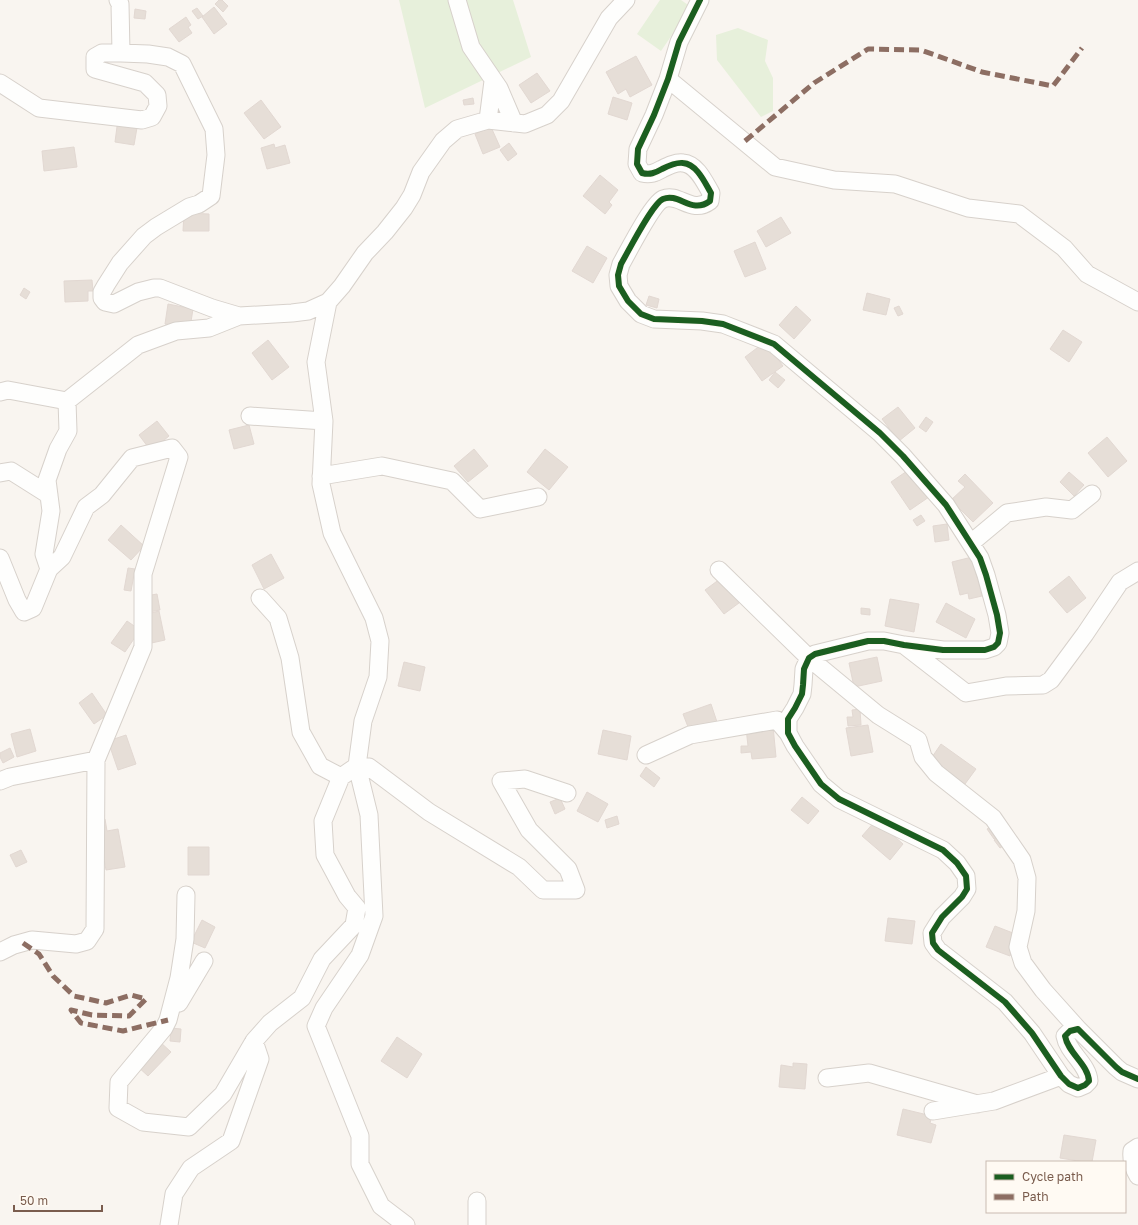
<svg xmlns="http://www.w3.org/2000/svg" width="1138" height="1225" viewBox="0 0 1138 1225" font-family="'Golos Text',sans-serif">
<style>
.green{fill:#e7f0db}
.building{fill:#e6ded7;stroke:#e2d8d2}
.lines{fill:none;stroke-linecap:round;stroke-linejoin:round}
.minor-casing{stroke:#d7d1cb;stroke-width:19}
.minor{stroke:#fefefd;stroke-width:17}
.quiet{stroke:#8d6e63;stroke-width:5;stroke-dasharray:10 5;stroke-linecap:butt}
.cycleway-casing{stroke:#fffaf3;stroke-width:8}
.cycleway{stroke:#1b5e20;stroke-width:6}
</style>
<rect width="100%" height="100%" fill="#f9f5f0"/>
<path class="green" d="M399,0H513L531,57L425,108Z
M660,0H681L691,7L661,51L637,34Z
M738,28L768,40L765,61L773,78V111L761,117L717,60L716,35Z"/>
<path class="building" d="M219,0H222L228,6L223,12L215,4Z
M214,7L227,24L214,34L202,17Z
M197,8L203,16L198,19L192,11Z
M135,9L146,11L145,19L134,18Z
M186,17L191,25L188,27L192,33L179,42L169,29Z
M636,56L652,85L630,97L626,89L618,94L606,72Z
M537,73L550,91L531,103L519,85Z
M613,97L632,103L627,120L608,114Z
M473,98L474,104L464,105L463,100Z
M261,100L281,127L264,139L244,113Z
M118,119L138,122L134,145L115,142Z
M491,127L500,147L483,154L475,134Z
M509,143L517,154L508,161L500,150Z
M274,144L275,148L285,145L290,163L267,169L261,148Z
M74,147L77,167L44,171L42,151Z
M600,175L618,190L609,202L612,205L605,214L583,196Z
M184,213L209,214V231H183Z
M781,217L791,233L766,247L757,231Z
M755,242L766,269L745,277L734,251Z
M587,246L607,258L593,283L572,271Z
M92,280L93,291H88V301L65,302L64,281Z
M24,288L30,292L26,299L20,295Z
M867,293L890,299L886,315L863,310Z
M649,296L659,299L657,308L646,305Z
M168,304L193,309L190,328L165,324Z
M796,306L811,320L794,339L779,325Z
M899,306L903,314L898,316L894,308Z
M1063,330L1082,342L1069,362L1050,349Z
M268,340L289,367L272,380L252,353Z
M765,342L783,366L762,381L745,357Z
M775,372L785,380L778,388L769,380Z
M898,407L915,428L899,441L882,419Z
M926,417L933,422L926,432L919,427Z
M157,421L169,436L151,451L139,435Z
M249,425L254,444L234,449L229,430Z
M1107,437L1127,461L1108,477L1088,453Z
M474,449L488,466L468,482L454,466Z
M545,449L568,467L549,490L527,472Z
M910,469L929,497L910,510L891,482Z
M1069,472L1084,485L1074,496L1060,482Z
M965,474L993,503L973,522L951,500L965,487L958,481Z
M921,515L925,521L917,526L913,520Z
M947,524L949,540L935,542L933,526Z
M121,525L144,546L131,560L108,540Z
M271,554L284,578L264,589L252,565Z
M972,557L982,596L969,599L968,593L960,595L952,562Z
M128,568L135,569L131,591L124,590Z
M724,576L743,600L724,614L705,590Z
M1069,576L1086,598L1067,613L1049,592Z
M157,594L160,610L149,612L146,596Z
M890,599L919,604L914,632L885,626Z
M946,603L975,619L966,638L936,622Z
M861,608L870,609V615L861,614Z
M159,611L165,640L147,644V614Z
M127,621L140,630L125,652L111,643Z
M877,657L882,681L854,687L849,663Z
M404,662L425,667L420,691L398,686Z
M92,693L107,715L94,724L79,703Z
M711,704L717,722L690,732L683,714Z
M860,709L861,725L848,726L847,717H853L852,710Z
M868,725L873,752L851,756L846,728Z
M773,726L776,757L752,759L751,752L741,753V746H748L746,728Z
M30,729L36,751L17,757L11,734Z
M603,730L631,736L627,760L598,754Z
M126,735L136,764L118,770L108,741Z
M941,744L976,769L965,784L930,760Z
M10,748L14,757L3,763L0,757V753Z
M646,767L660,778L654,787L640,776Z
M587,792L608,804L598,822L577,811Z
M802,797L819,811L808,824L791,810Z
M560,798L565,809L555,814L550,802Z
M617,816L619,824L607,828L605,820Z
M105,819L107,831L118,829L125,867L106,870L97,821Z
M876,820L903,844L890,860L862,836Z
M995,824L1002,834L994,839L987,829Z
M1002,834L1008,843L1000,848L994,840Z
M188,847H209V875H188Z
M21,850L27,862L16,867L10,855Z
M888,918L915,921L912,944L885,941Z
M202,920L215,927L205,948L191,942Z
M995,926L1018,935L1010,956L986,947Z
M171,1028L181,1029L180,1042L170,1041Z
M397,1037L422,1054L407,1078L381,1061Z
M159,1041L171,1052L148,1076L136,1065Z
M793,1063L807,1064L805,1089L779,1087L781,1065L793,1067Z
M903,1109L932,1116L930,1123L936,1125L931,1143L897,1135Z
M1064,1135L1096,1140L1092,1162H1084L1060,1158Z"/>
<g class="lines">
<g class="minor-casing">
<path id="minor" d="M118,0L120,4L121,53
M457,0L471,47L499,88L514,123
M700,0L679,42L668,79L654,115L638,149L637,164L642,173C650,175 655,173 662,169C668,166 676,162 683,163C697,164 705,183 711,193L710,201C691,215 679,192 663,199C652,204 628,252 621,264L618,275L619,286L628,301L641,314L654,319L702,321L723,324L774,344L880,433L903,456L946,505L980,558L986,575L997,615L1000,633L998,643L994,647L985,650H943L904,645L884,641H868L815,654L809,658L804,669L803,685L802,694L795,708L788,719V733L795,746L821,784L839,799L943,850L957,863L966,876L967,889L962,897L942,917L932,933L933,943L938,950L1005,1002L1032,1033L1061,1076L1069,1084L1078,1088L1085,1085L1089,1081C1088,1064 1068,1053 1065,1036L1070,1031L1078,1029L1116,1067L1122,1072L1138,1079
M668,79L775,167L834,180L895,184L968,208L1019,214L1064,248L1087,274L1138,302
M0,83L39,108L142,120L152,117L158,106L157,95L145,83L95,69V57L102,53H121L148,54L168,57L182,64L214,129L216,155L211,196L199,204L189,207L156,227L144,236L120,263L106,285L102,292V298L105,302L114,304L138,292L154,288H160L212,308L239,316L292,313L308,311L328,302L342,286L365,253L385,232L404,208L412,195L421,172L443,141L457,129L488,120L525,124L547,115L561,101L609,18L626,0
M488,120L493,81
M328,302L316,362L324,421L321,484L332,533L374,618L380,641L378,677L363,721L357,766L369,815L374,916L360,955L324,1008L316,1026L360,1136V1164L381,1206L406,1225
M0,392L8,390L67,401
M250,416L324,421
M0,473L11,471L49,495
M321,476L382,466L452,481L480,509L538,497
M971,543L1007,513L1046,507L1072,510L1092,494
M0,558L17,600L24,612L33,608L49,569
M719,570L809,658L878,715L918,740L923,757L936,773L993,818L1022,860L1027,878L1026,911L1018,947L1023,963L1043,990L1078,1029
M260,598L278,618L290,658L301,732L320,766L341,777
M904,645L966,693L1006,686L1043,685L1051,680L1085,634L1120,582L1138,571
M646,755L690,735L777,720L788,733
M0,781L10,777L96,760L143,647V574L179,457L172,448L132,458L102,495L86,507L62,557L49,569L44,554L51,511L47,480L58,449L68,431L67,401L138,345L176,331L209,328L239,316
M0,952L14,945L32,940L76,944L87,941L95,929L96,760
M179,1003L204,961
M254,1041L270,1023L302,998L322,959L354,925L357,908L347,896L325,855L323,821L341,777L357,766L369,767L429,812L519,867L543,890H576L568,869L529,830L501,781L525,779L567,793
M827,1078L869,1073L977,1104
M933,1111L994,1101L1061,1076
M1138,1147L1132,1151C1131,1161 1133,1168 1138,1176
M477,1201V1225
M169,1225L174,1194L191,1168L231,1141L260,1059L254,1041L223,1094L189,1127L143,1122L118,1108L119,1082L164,1028L168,1020L179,978L185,939L186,895"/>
</g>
<use href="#minor" class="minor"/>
<path class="quiet" d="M745,141L814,83L868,49L921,50L982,72L1053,86L1082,48
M23,943L39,954L53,976L74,996L106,1003L131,995L146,999L129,1016L92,1015L71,1010L81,1023L123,1031L168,1020"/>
<g class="cycleway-casing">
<path id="cycleway" d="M700,0L679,42L668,79L654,115L638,149L637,164L642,173C650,175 655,173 662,169C668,166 676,162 683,163C697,164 705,183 711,193L710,201C691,215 679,192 663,199C652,204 628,252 621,264L618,275L619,286L628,301L641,314L654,319L702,321L723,324L774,344L880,433L903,456L946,505L980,558L986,575L997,615L1000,633L998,643L994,647L985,650H943L904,645L884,641H868L815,654L809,658L804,669L803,685L802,694L795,708L788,719V733L795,746L821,784L839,799L943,850L957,863L966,876L967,889L962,897L942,917L932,933L933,943L938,950L1005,1002L1032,1033L1061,1076L1069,1084L1078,1088L1085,1085L1089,1081C1088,1064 1068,1053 1065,1036L1070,1031L1078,1029L1116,1067L1122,1072L1138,1079"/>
</g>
<use href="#cycleway" class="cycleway"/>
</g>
<rect x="986" y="1161" width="140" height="52" fill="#fffaf3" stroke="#cabbb1"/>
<rect x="994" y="1174" width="20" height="6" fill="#1b5e20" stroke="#cabbb1"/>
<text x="1022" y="1181" font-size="12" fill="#7a5c4d">Cycle path</text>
<rect x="994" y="1194" width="20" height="6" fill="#8d6e63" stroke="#cabbb1"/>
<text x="1022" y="1201" font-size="12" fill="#7a5c4d">Path</text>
<path d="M14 1205v6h88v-6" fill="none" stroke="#7a5c4d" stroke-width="2"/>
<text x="20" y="1205" font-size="12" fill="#7a5c4d" stroke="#fffaf3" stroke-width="3" paint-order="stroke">50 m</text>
</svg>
